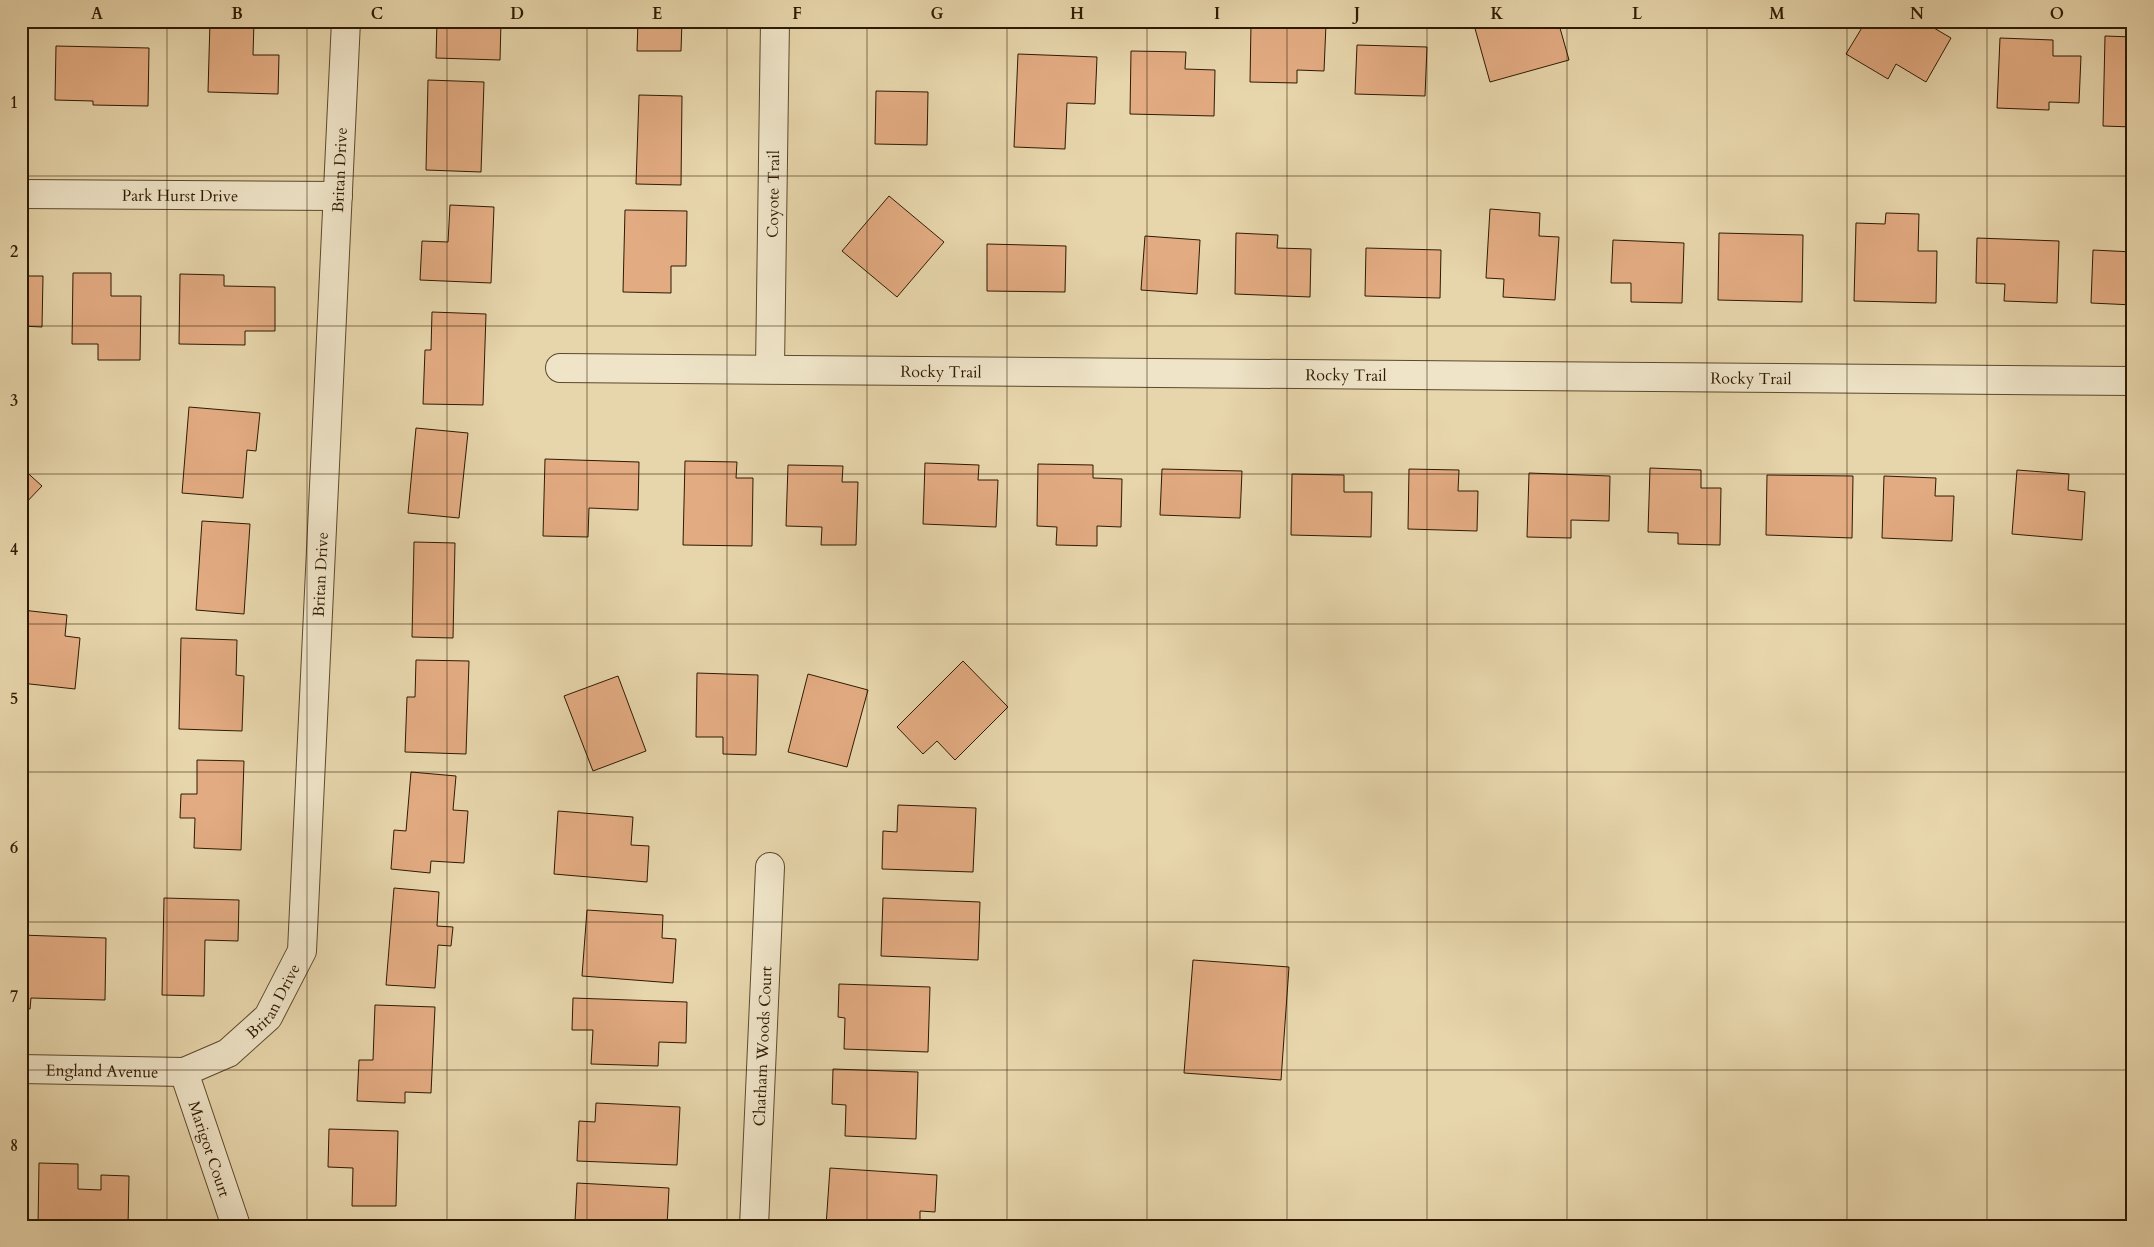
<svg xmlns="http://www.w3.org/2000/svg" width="2154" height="1247" viewBox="0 0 2154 1247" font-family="Cardo,serif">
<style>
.building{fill:#e3ab82;stroke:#2e1a01}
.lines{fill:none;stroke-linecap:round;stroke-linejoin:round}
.street-casing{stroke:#5c492c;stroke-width:30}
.street{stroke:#efe4c8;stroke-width:28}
.grid{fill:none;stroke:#2e1a01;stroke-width:1;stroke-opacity:0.55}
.labels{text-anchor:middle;stroke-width:5;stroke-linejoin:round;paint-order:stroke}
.street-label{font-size:16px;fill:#2e1a01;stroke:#efe4c8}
.neatline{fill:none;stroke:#2e1a01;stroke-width:2}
.grid-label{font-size:16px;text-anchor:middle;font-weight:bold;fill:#2e1a01}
</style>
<rect width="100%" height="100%" fill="#e7d5ab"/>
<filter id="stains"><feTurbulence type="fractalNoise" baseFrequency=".004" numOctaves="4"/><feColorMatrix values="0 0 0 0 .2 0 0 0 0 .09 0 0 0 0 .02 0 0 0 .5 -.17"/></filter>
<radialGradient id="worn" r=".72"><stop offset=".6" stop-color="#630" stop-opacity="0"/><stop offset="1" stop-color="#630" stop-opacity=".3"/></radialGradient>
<path class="building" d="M210,21H254L253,55H279L278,94L208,92Z
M437,21H501L500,60L436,58Z
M638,21H682L681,51H637Z
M1486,21H1558L1569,60L1490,82L1474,25Z
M1866,21H1922L1951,38L1926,82L1896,64L1888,79L1846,54Z
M1251,23L1326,24L1324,71L1297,70V83L1250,82Z
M2105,36L2133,37V127L2103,126Z
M2000,38L2053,40V56H2081L2079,103L2049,102V110L1997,108Z
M1357,45L1427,47L1425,96L1355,94Z
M56,46L149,48L148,106L93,105V101L55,100Z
M21,49H27L25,117H21Z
M1131,51L1186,52L1185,69L1215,70L1214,116L1130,114Z
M1018,54L1097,57L1095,104L1067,103L1065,149L1014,147Z
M428,80L484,82L481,172L426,170Z
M876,91L928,92L927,145L875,144Z
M639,95L682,96L681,185L636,184Z
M889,196L944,242L897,297L842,251Z
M450,205L494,207L491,283L420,280L422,241L448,242Z
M1490,209L1540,213L1539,236L1559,237L1555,300L1503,297L1504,279L1486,278Z
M625,210L687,211L686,266H671V293L623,292Z
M1886,213L1919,214L1918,251H1937L1936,303L1854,301L1856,223L1885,224Z
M1236,233L1278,235L1277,248L1311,249L1310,297L1235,294Z
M1719,233L1803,235L1802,302L1718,300Z
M1145,236L1200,240L1197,294L1141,290Z
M1977,238L2059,241L2057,303L2004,301L2005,284L1976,283Z
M1613,240L1684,243L1682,303L1631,302V283H1611Z
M987,244L1066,246L1065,292L987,291Z
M1366,248L1441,250L1440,298L1365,296Z
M2093,250L2133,252V305L2091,303Z
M73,273H111V296H141L140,360H98V344H72Z
M180,274L224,275V286L275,287V331H245V345L179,344Z
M21,276H43L42,327L21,326Z
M432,312L486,314L483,405L423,404L425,350H431Z
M189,407L260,413L256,451L247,450L243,498L182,493Z
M416,428L468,433L459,518L408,513Z
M545,459L639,462L638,510L589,508L588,537L543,536Z
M685,461L737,462L736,478H753L752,546L683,545Z
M925,463L979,465L978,480H998L996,527L923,524Z
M1038,464L1093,465V478L1122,479L1121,527L1097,526V546L1056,545L1057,527L1037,526Z
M788,465L843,466L842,482H858L856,545H821L822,527L786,526Z
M21,467L42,486L21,508Z
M1650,468L1701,470V488H1721L1720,545L1678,544V533L1648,532Z
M1162,469L1242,471L1240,518L1160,515Z
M1409,469L1459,470L1458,491H1478L1477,531L1408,529Z
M2017,470L2069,474L2068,490L2085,492L2082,540L2012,534Z
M1529,473L1610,476L1609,521L1571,520V538L1527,537Z
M1292,474L1344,475V492H1372L1371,537L1291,535Z
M1767,475L1853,476L1852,538L1766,535Z
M1884,476L1936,478L1935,496H1954L1952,541L1882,538Z
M202,521L250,524L244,614L196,610Z
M414,542L455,543L453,638L412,637Z
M22,610L67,615L65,636L80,638L75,689L21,683Z
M181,638L237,640L236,675L244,676L242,731L179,729Z
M416,660L469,661L466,754L405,752L407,697H415Z
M963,661L1008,707L955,760L937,741L923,754L897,727Z
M697,673L758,675L756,755L723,754V737H696Z
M808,674L868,690L847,767L788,752Z
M618,676L646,751L593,771L564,696Z
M197,760L244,761L241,850L194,848L195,818H180L181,794H197Z
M411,772L456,776L453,810L468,811L464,863L431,861L430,873L391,869L394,830L406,831Z
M898,805L976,808L973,872L882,869L883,831L897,832Z
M558,811L633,817L631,845L649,846L647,882L554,874Z
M394,888L439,892L437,926L453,927L451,946L438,945L435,988L386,985Z
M164,898L239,900L238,941L205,940L204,996L162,995Z
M883,898L980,902L978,960L881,956Z
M587,910L663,915L662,938L676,939L673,983L582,976Z
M21,935L106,938L105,1000L31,998L30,1009H21Z
M1193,960L1289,967L1281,1080L1184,1073Z
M839,984L930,987L928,1052L844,1049L845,1018L838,1017Z
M573,998L687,1002L686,1043L659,1042L658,1066L591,1064L593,1030H572Z
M375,1005L435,1007L431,1093L405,1092V1103L357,1101L359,1060H373Z
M833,1069L918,1072L916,1139L845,1136L846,1105L832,1104Z
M596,1103L680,1107L677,1165L577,1161L579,1121L595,1122Z
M329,1129L398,1131L396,1206H352L353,1168L328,1167Z
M39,1163L78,1164V1189L101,1190V1175L129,1176L128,1226H38Z
M830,1168L937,1175L935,1212L920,1211V1226H826Z
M577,1183L669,1188L667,1226H558L559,1221L575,1222Z"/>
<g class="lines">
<g class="street-casing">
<g id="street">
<path id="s1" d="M21,194L338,196"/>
<path id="s2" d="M560,368L2133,381"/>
<path id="s3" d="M770,368L775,21"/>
<path id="s4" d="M21,1069L184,1072L228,1053L268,1017L302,951L346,21"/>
<path id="s5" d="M184,1072L236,1226"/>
<path id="s6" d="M754,1226L770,867"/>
</g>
</g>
<use href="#street" class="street"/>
</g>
<path class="grid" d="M167,21V1226M307,21V1226M447,21V1226M587,21V1226M727,21V1226M867,21V1226M1007,21V1226M1147,21V1226M1287,21V1226M1427,21V1226M1567,21V1226M1707,21V1226M1847,21V1226M1987,21V1226M21,176H2133M21,326H2133M21,474H2133M21,624H2133M21,772H2133M21,922H2133M21,1070H2133"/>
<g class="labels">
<g class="street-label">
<text dy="6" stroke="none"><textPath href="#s4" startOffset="1121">Britan Drive</textPath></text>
<text dy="6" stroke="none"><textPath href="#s1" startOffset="159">Park Hurst Drive</textPath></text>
<text dy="6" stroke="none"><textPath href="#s3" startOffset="174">Coyote Trail</textPath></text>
<text dy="6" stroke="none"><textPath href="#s2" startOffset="381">Rocky Trail</textPath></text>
<text dy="6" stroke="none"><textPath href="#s2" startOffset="786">Rocky Trail</textPath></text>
<text dy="6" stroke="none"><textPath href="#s2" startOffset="1191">Rocky Trail</textPath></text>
<text dy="6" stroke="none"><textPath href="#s4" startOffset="716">Britan Drive</textPath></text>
<text dy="6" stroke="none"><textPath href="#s4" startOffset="281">Britan Drive</textPath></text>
<text dy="6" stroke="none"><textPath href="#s6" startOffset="180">Chatham Woods Court</textPath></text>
<text dy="6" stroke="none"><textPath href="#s4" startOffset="81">England Avenue</textPath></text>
<text dy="6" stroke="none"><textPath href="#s5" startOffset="81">Marigot Court</textPath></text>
</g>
</g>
<rect width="2154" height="1247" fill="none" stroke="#e7d5ab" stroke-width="55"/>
<rect x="28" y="28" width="2098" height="1192" class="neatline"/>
<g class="grid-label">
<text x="97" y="19">A</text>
<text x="237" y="19">B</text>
<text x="377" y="19">C</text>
<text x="517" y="19">D</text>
<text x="657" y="19">E</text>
<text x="797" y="19">F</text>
<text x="937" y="19">G</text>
<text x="1077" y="19">H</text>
<text x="1217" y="19">I</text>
<text x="1357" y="19">J</text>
<text x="1497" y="19">K</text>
<text x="1637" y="19">L</text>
<text x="1777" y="19">M</text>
<text x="1917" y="19">N</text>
<text x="2057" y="19">O</text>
<text x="14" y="108">1</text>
<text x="14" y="257">2</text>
<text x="14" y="406">3</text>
<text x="14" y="555">4</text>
<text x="14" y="704">5</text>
<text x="14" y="853">6</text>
<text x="14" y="1002">7</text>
<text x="14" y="1151">8</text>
</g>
<rect width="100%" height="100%" filter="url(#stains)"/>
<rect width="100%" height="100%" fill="url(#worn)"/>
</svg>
